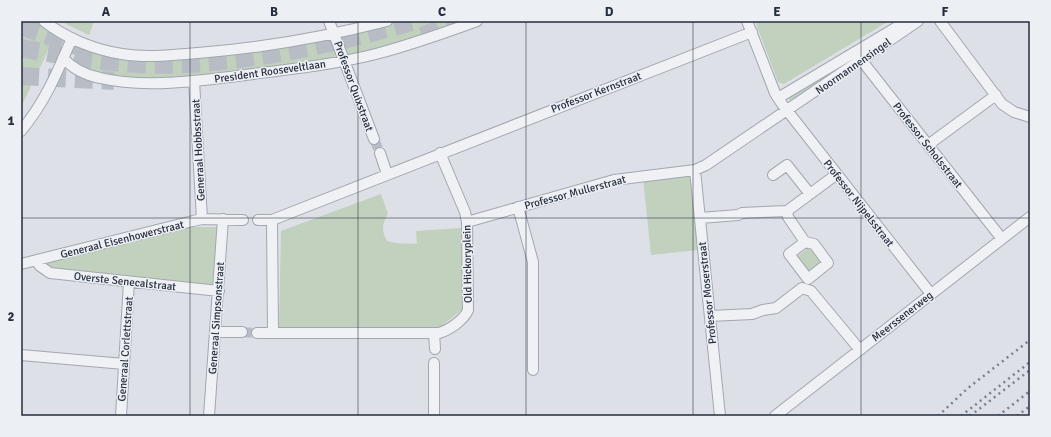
<svg xmlns="http://www.w3.org/2000/svg" width="1051" height="437" viewBox="0 0 1051 437" font-family="Signika,sans-serif">
<style>
.green{fill:#c2d0be}
.lines{fill:none;stroke-linecap:round;stroke-linejoin:round}
.street-tunnel{stroke:#b8bcc4;stroke-width:10;stroke-dasharray:10 5;stroke-linecap:butt}
.highway-tunnel{stroke:#b8bcc4;stroke-width:18;stroke-dasharray:18 9;stroke-linecap:butt}
.street-casing{stroke:#a2a7b0;stroke-width:12}
.street{stroke:#eff1f5;stroke-width:10}
.rail{stroke:#768090;stroke-width:2.5;stroke-dasharray:2 4;stroke-linecap:butt}
.grid{fill:none;stroke:#262e3d;stroke-width:1;stroke-opacity:0.55}
.labels{text-anchor:middle;stroke-width:3;stroke-linejoin:round;paint-order:stroke}
.street-label{font-size:11px;fill:#262e3d;stroke:#eceff4}
.neatline{fill:none;stroke:#262e3d;stroke-width:1.5}
.grid-label{font-size:13px;text-anchor:middle;font-weight:bold;fill:#262e3d}
</style>
<rect width="100%" height="100%" fill="#dde0e6"/>
<path class="green" d="M21,21H57L46,55L21,107Z
M60,21H94L89,35Z
M394,21H468L392,45L316,62L271,70L148,80L93,74L76,65L73,59L77,51L83,48L124,57L360,30Z
M755,21H889L784,84L778,82Z
M852,59L854,62L792,104L788,98Z
M690,174L698,250L651,255L643,178Z
M381,194L388,214C382,224 381,230 387,241L395,243L417,244L416,231L461,228L463,309L440,327L279,328L281,231Z
M191,227H219L215,287L103,273L53,269L43,263Z
M811,246L824,263L809,274L796,257Z"/>
<g class="lines">
<path class="street-tunnel" d="M374,139L380,153
M242,332L257,333"/>
<path class="highway-tunnel" d="M21,26L88,50
M422,36L461,21
M21,48C76,59 133,67 189,64C266,59 342,42 415,21
M21,76L114,81"/>
<g class="street-casing">
<path id="street" d="M44,21C65,38 95,50 122,54C147,58 173,55 198,53C262,48 325,37 387,21
M329,21L374,139
M747,21L775,93L782,104L931,294
M940,21L1002,104L1014,112L1030,117
M855,52L1002,239
M63,58C73,69 85,75 100,78C146,89 206,80 253,74C294,69 336,64 376,54C410,45 444,33 477,21
M194,81L202,219
M778,98L907,21
M21,131C45,102 57,73 72,38
M928,145L996,95
M380,153L387,174
M695,170L720,416
M773,175L787,165L810,194
M518,207L533,262V370
M787,211L788,217L805,242L814,244L828,263L808,279L789,254L805,242
M787,211L837,174
M700,218L738,215L742,213L787,211
M258,220H272L752,32
M272,220L273,333
M467,222L614,180L695,170L706,165L918,21
M36,261L40,266L50,273L219,291
M21,264L193,221L202,219L243,220
M710,316L752,314L763,310L776,308L802,288L811,291L860,350
M216,332H242
M257,333H439C449,330 464,320 468,310L467,222L465,212L440,153
M434,333L435,349
M21,355L124,364
M121,416L129,282
M209,416L223,219
M434,416V363
M775,416L1030,217"/>
</g>
<use href="#street" class="street"/>
<path class="rail" d="M938,416L968,388L1030,340
M961,416L1030,362
M970,416L1030,370
M998,416L1030,391
M1017,416L1030,406"/>
</g>
<path class="grid" d="M190,21V416M358,21V416M526,21V416M693,21V416M861,21V416M21,218H1030"/>
<g class="labels">
<g class="street-label">
<text transform="translate(853 66) rotate(-35)" y="4">Noormannensingel</text>
<text transform="translate(270 71) rotate(-8)" y="4">President Rooseveltlaan</text>
<text transform="translate(354 86) rotate(70)" y="4">Professor Quixstraat</text>
<text transform="translate(596 92) rotate(-21)" y="4">Professor Kernstraat</text>
<text transform="translate(928 145) rotate(52)" y="4">Professor Scholsstraat</text>
<text transform="translate(198 150) rotate(-93)" y="4">Generaal Hobbsstraat</text>
<text transform="translate(575 192) rotate(-15)" y="4">Professor Mullerstraat</text>
<text transform="translate(859 203) rotate(52)" y="4">Professor Nijpelsstraat</text>
<text transform="translate(122 239) rotate(-14)" y="4">Generaal Eisenhowerstraat</text>
<text transform="translate(467 264) rotate(-91)" y="4">Old Hickoryplein</text>
<text transform="translate(125 281) rotate(6)" y="4">Overste Senecalstraat</text>
<text transform="translate(707 293) rotate(-96)" y="4">Professor Moserstraat</text>
<text transform="translate(902 316) rotate(-38)" y="4">Meerssenerweg</text>
<text transform="translate(216 318) rotate(-86)" y="4">Generaal Simpsonstraat</text>
<text transform="translate(125 349) rotate(-86)" y="4">Generaal Corlettstraat</text>
</g>
</g>
<rect width="1051" height="437" fill="none" stroke="#eceff4" stroke-width="44"/>
<rect x="22" y="22" width="1007" height="393" class="neatline"/>
<g class="grid-label">
<text x="106" y="16">A</text>
<text x="274" y="16">B</text>
<text x="442" y="16">C</text>
<text x="609" y="16">D</text>
<text x="777" y="16">E</text>
<text x="945" y="16">F</text>
<text x="11" y="125">1</text>
<text x="11" y="321">2</text>
</g>
</svg>
